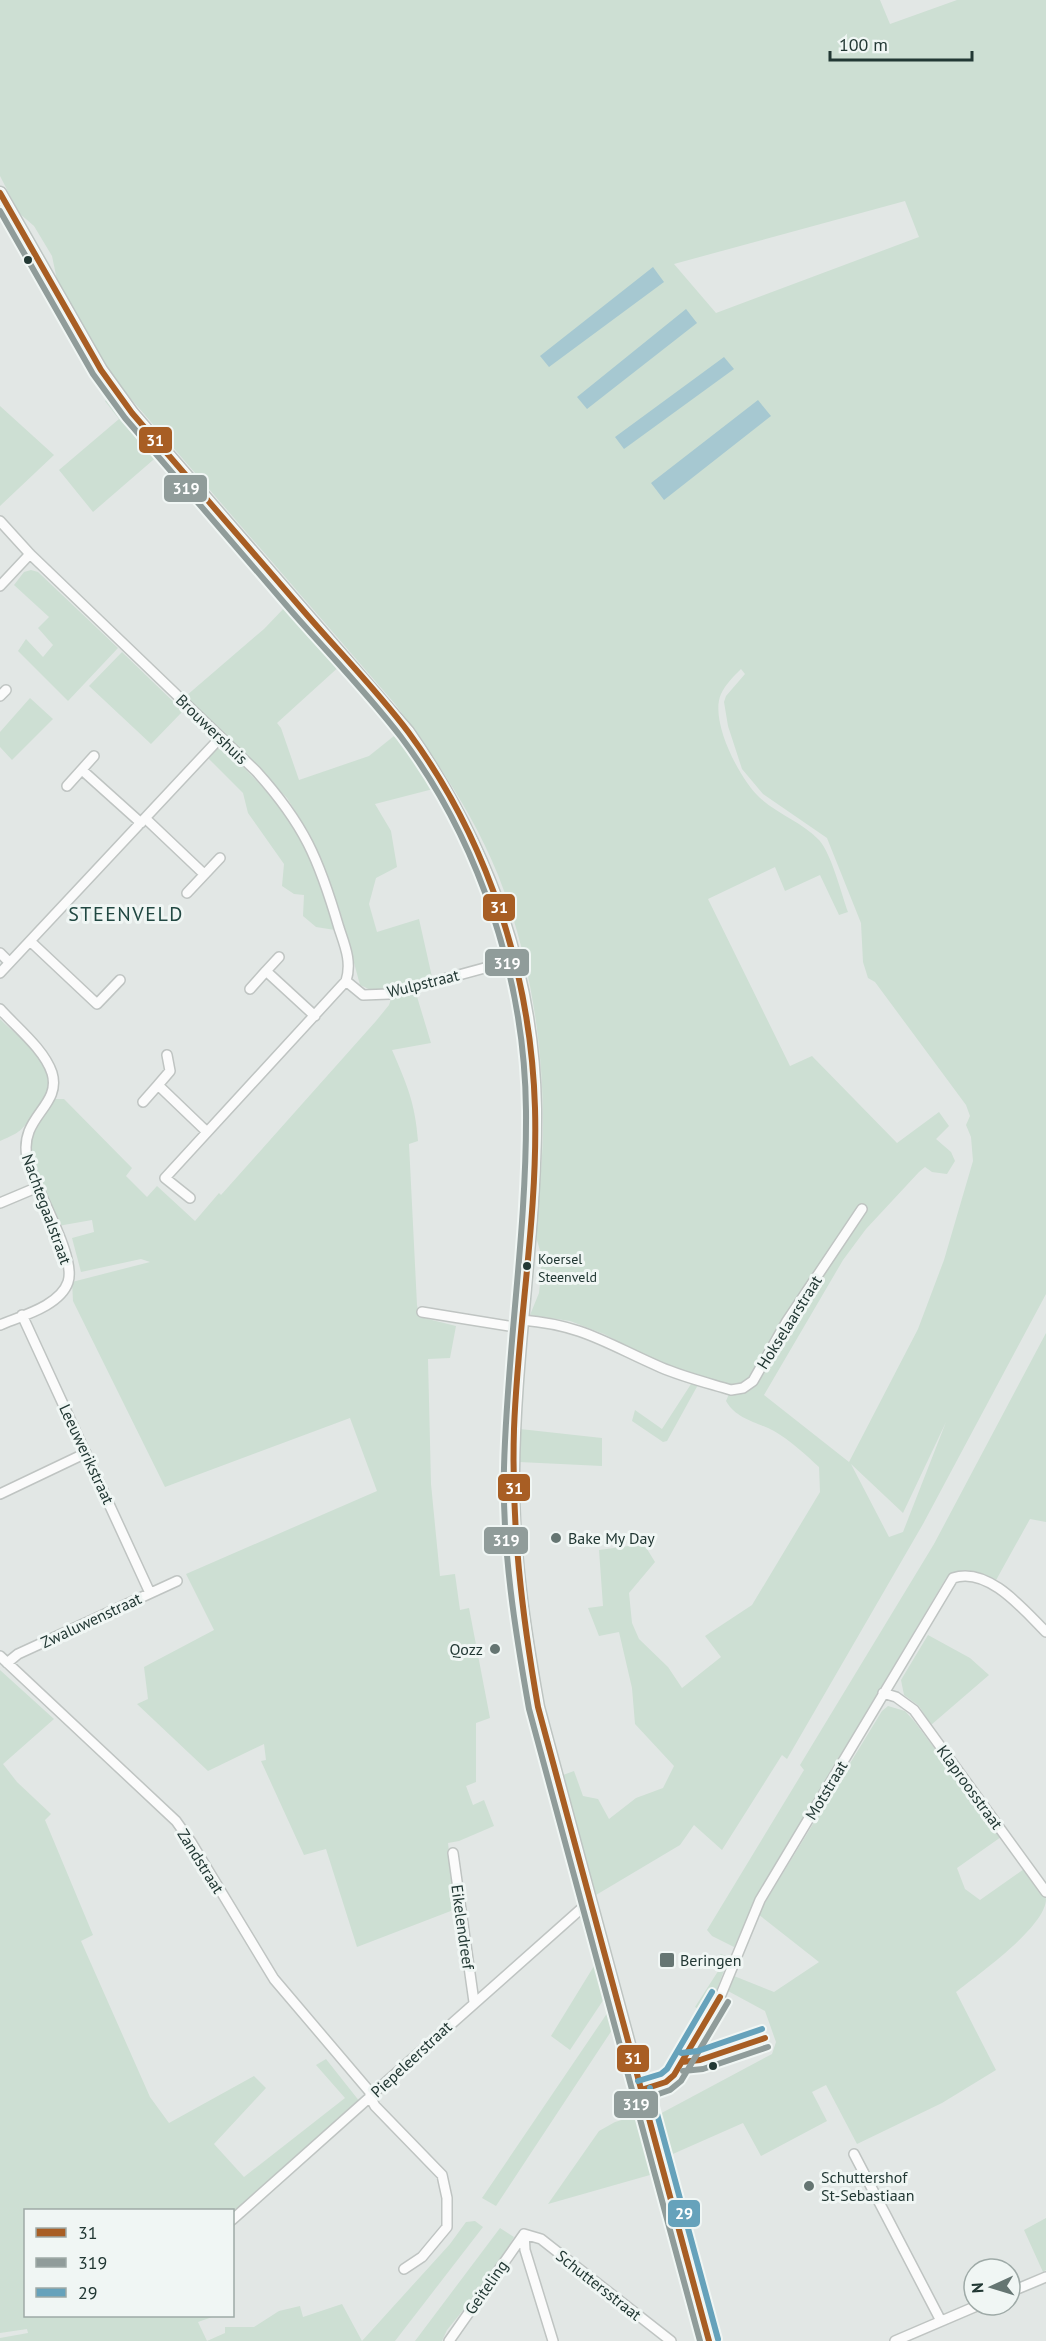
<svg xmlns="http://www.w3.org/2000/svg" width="1046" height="2341" viewBox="0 0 1046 2341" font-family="'PT Sans',sans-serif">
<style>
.green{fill:#cddfd3;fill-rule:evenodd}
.water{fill:#a6c8d1}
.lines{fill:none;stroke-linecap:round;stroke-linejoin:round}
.street-casing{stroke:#bfc4c2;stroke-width:12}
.secondary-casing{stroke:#bec5c2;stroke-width:15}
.street{stroke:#fbfbfb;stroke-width:9}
.secondary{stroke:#fbfbfb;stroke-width:12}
.bus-1-casing{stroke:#f0f6f4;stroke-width:10}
.bus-2-casing{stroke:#f0f6f4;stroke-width:10}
.bus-3-casing{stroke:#f0f6f4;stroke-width:10}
.bus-1{stroke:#a85e24;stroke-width:6}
.bus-2{stroke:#909c9a;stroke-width:6}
.bus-3{stroke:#66a2bb;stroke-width:6}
.bus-dot{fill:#223834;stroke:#f0f6f4;stroke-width:2}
.poi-dot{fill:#657572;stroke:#f0f6f4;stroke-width:2}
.labels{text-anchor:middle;stroke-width:6;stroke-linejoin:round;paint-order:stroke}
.bus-label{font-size:14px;fill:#223834;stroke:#f0f6f4;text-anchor:start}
.street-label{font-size:16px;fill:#223834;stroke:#f0f6f4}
.poi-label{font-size:16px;fill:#223834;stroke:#f0f6f4;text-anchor:start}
.quarter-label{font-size:20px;letter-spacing:1.5px;fill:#214842;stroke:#f0f6f4}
.line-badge{stroke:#f0f6f4;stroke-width:2}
.badge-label{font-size:16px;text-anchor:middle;font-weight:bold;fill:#fff}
</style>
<rect width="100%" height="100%" fill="#e2e7e5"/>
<path class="green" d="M0,0H880L890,24L957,0H1046V1294L923,1524L787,1759L782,1755L722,1850L694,1825L680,1845L596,1895L563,1775L574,1771L583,1796L598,1799L609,1819L636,1798L663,1788L674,1766L635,1724L632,1688L619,1632L599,1636L588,1608L603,1606L599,1550L644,1544L655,1562L629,1593L632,1623L639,1639L668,1667L682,1688L721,1657L705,1636L752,1605L820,1492L819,1467C806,1455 790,1440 774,1431C757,1422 736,1419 726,1401L729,1394L745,1393L756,1383L750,1378L741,1384L731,1386L662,1364L604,1334L570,1321L530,1315L539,1293L541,1273V1254L536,1237C538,1200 543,1162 543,1124C543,1040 529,953 498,875C473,813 435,758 395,704L125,392L107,367L57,280L52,256L34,226L19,213L0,176ZM905,201L919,237L716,313L674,264ZM741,669L745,674L726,696L724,702L728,726L742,769L763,794L827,838L861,923L863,962L868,978L875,982L966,1105L970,1116L966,1125L971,1137L973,1161L944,1260L918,1329L849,1462L764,1395L843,1260L866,1229L919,1172L925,1167L932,1172L947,1174L955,1161L951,1152L936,1139L949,1126L939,1112L897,1143L812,1056L790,1066L708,899L775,867L785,891L820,875L839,915L848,912C841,893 832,855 819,840C802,822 777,814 759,797C740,779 709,721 721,694C725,685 734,676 741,669ZM946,1422L903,1532L889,1537L851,1464L903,1513Z
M110,396L160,454L93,512L59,470L119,419L105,401Z
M0,406L54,455L0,506Z
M31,570L38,572L118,648L68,701L18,651L26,639L43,657L53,645L38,628L49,617L14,585L24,572Z
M288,604L342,664L277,723L281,728L299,780L369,756L399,732L437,788L375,804L391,831L397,867L376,878L369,904L377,932L419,919L432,977L373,991L360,985L340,911L309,833L287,798L186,696L264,629Z
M122,652L183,711L151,744L89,686Z
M30,698L53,719L12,760L0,747V732Z
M216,748C232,752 241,765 252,776C300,826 316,865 335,930L316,927L303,916L304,895L294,894L282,886L284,864L248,813L243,793L208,758Z
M415,990L431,1043L392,1050C407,1085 415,1102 418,1141L409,1144L417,1305L420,1317L456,1326L450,1358L428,1359L431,1484L440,1576L455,1574L460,1610L469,1608L490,1718L476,1723V1782L466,1786L473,1805L484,1800L494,1826L459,1841L448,1843L456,1909L357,1947L326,1849L304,1855L261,1761L266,1760L264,1744L208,1771L137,1704L148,1699L144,1667L214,1630L186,1574L377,1491L350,1418L165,1487L73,1301L72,1282L150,1262L141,1259L81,1272L72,1238L94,1232L92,1220L58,1226C48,1203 20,1153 32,1129C37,1119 46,1108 53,1099H64L132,1168L126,1176L147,1197L157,1186L195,1221L219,1193L221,1195L376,1021L389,1005L392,996Z
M0,1019C29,1048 69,1070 35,1113C19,1132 23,1131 0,1141Z
M1046,1333V1522L1030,1519L995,1582C978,1572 964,1564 946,1578L760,1891L734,1947L712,1936L707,1930L804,1770L800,1765L934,1544Z
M693,1381L699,1383L667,1441L663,1442L632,1421L635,1410L662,1429Z
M520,1429L602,1438V1466L519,1462Z
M928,1635L970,1658L989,1675L931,1725L919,1706L904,1695L901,1680Z
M0,1670L54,1719L3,1764L17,1782L51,1814L45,1820L93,1935L81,1941L150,2097L169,2123L254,2076L266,2088L214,2144L244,2177L345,2098L316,2065L326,2059L360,2102L233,2217L232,2210H26V2316H215L198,2322L207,2341H0V2338L28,2333L27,2329L0,2333Z
M888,1706L905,1711L914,1721L1001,1837L957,1868L965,1889L980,1900L1024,1869C1031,1878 1043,1889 1046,1899C1046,1927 976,1976 956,1992L996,2070L942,2103L857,2144L826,2085L812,2092L827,2121L761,2156L743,2123L666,2157L656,2116L772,2054L776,2042L765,2011L728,1991L734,1976L774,1992L819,1962L758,1914L882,1711Z
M721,1954L729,1957L714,1997L703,2015L702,2011L695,2007L724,1962L718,1957Z
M594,1966L604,1999L570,2050L551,2036Z
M610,2009L614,2027L496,2206L482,2198Z
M642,2114L657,2173L548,2204L599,2131L615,2122Z
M1046,2218V2270L1043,2272L1024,2230Z
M475,2221L483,2227L395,2341H207L225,2333V2327H254L279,2311L300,2306L303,2317L342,2304L362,2341L450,2244L466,2222Z
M500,2228L514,2237L486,2282L447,2330L442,2341H415Z"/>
<path class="water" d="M653,267L664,282L549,367L540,356Z
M686,309L697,323L587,409L577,397Z
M724,357L734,369L624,449L615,437Z
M758,400L771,416L664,500L651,483Z"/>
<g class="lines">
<g class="street-casing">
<path id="street" d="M0,521L30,554L256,771C304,824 319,859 339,928C345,946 352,962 346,981
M0,586L30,554
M0,696L6,690
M82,770L141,823
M67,786L94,756
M145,818L204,874
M187,893L220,858
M30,941L97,1004L120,980
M0,953L9,962
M266,971L279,957
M0,973L220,738
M250,989L266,971L315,1016
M0,1009C16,1027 44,1049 52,1073C62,1106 19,1117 27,1157C33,1187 77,1256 68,1282C60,1306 21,1316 0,1325
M158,1085L170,1071L167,1055
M143,1102L158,1085L207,1132
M190,1198L165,1178L346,981L363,995L389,994L514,960
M0,1203L38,1187
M422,1312L521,1328
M22,1315L150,1593
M522,1320C583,1325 607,1344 660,1367C683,1377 708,1383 731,1390L743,1388L753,1381L787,1321L862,1209
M0,1494L86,1453
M0,1656L176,1821L191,1842L274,1979L370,2092
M7,1663L18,1654L177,1581
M883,1693L896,1697L914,1710L1046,1892
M453,1853L474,2002
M641,2090L666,2082L674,2075L696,2039L720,1997L760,1900L953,1578C988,1566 1024,1610 1046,1632
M370,2097L375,2106L442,2175L447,2198V2227L422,2257L404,2269
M854,2154L941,2321
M232,2220L370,2097V2092L377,2090L591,1900
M524,2234L541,2239L671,2341
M524,2234L525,2250L553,2341
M1010,2292L1046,2277
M449,2341L524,2234
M895,2341L979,2305"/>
</g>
<g class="secondary-casing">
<path id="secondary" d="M0,193L101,370L132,413L408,732C486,844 533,971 535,1109C536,1230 514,1351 513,1472C512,1551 524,1629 538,1707L709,2341"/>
</g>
<use href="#street" class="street"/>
<use href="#secondary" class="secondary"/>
<g class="bus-1-casing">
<path id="bus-1" d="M0,193L101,370L132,413C188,478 245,543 301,608C336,649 376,689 409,733C488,840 531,975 535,1108C538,1215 518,1322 514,1429C511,1523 522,1615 538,1707L709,2341
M682,2062L700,2060L765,2038
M641,2090L666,2082L674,2075L720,1997"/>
</g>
<g class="bus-2-casing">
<path id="bus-2" d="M0,211L93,374L125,418C181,483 237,548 293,613C329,654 368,694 401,737C480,842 525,981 526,1111C527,1230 507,1349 504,1468C502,1549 515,1630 529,1709L700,2341
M683,2071L703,2069L768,2047
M644,2099L670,2090L681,2081L728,2002"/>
</g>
<g class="bus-3-casing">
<path id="bus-3" d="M681,2053L698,2051L762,2029
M638,2081L661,2074L667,2069L712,1992
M650,2088L718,2339"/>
</g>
<use href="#bus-1" class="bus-1"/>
<use href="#bus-2" class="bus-2"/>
<use href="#bus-3" class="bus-3"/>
</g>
<g class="bus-dot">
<circle cx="28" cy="260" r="5"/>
<circle cx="527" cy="1266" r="5"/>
<circle cx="713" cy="2066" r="5"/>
</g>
<g class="poi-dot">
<circle cx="556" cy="1538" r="6"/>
<circle cx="495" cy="1649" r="6"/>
<rect x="659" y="1952" width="16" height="16" rx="3"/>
<circle cx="809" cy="2186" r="6"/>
</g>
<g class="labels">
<g class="bus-label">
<text x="538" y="1264">Koersel<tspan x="538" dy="18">Steenveld</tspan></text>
</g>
<g class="street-label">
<text transform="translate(212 729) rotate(44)" y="6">Brouwershuis</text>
<text transform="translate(423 983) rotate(-14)" y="6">Wulpstraat</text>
<text transform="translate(47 1209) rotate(70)" y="6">Nachtegaalstraat</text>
<text transform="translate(789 1322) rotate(-58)" y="6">Hokselaarstraat</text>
<text transform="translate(87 1454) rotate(65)" y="6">Leeuwerikstraat</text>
<text transform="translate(91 1620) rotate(-25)" y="6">Zwaluwenstraat</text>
<text transform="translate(970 1787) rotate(54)" y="6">Klaproosstraat</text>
<text transform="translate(826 1790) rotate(-59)" y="6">Motstraat</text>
<text transform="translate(201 1861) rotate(58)" y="6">Zandstraat</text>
<text transform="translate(463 1927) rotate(82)" y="6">Eikelendreef</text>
<text transform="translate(411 2059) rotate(-43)" y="6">Piepeleerstraat</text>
<text transform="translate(599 2285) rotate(38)" y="6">Schuttersstraat</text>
<text transform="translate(486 2287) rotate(-55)" y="6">Geiteling</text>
</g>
<g class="poi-label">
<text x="568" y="1544">Bake My Day</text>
<text x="483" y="1655" text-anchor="end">Qozz</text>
<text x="680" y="1966">Beringen</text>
<text x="821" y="2183">Schuttershof<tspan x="821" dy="18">St-Sebastiaan</tspan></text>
</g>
<g class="quarter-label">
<text x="126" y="921">STEENVELD</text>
</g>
</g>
<g class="line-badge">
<rect x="138" y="426" width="35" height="28" rx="6" fill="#a85e24"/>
<rect x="163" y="474" width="45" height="29" rx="6" fill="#909c9a"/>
<rect x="482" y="893" width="34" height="29" rx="6" fill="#a85e24"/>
<rect x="484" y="948" width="46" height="29" rx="6" fill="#909c9a"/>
<rect x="497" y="1473" width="34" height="29" rx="6" fill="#a85e24"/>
<rect x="483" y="1526" width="46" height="29" rx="6" fill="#909c9a"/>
<rect x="616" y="2044" width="34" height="29" rx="6" fill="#a85e24"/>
<rect x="613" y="2090" width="46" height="29" rx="6" fill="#909c9a"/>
<rect x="667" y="2199" width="34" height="29" rx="6" fill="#66a2bb"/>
</g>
<g class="badge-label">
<text x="155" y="446">31</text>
<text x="186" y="494">319</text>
<text x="499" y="913">31</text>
<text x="507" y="969">319</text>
<text x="514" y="1494">31</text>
<text x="506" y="1546">319</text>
<text x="633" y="2064">31</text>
<text x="636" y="2110">319</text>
<text x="684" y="2219">29</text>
</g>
<rect x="24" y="2209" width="210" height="108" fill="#f0f6f4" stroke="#9eaaa7" stroke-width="1.5"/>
<rect x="36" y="2228" width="30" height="9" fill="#a85e24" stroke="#9eaaa7" stroke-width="1.5"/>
<text x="78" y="2239" font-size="18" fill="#223834">31</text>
<rect x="36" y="2258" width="30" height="9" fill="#909c9a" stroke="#9eaaa7" stroke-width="1.5"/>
<text x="78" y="2269" font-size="18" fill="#223834">319</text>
<rect x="36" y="2288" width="30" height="9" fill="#66a2bb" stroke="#9eaaa7" stroke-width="1.5"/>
<text x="78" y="2299" font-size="18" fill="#223834">29</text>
<g transform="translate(992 2287) rotate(266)"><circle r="28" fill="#f0f6f4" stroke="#9eaaa7" stroke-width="1.5"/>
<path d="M0-4.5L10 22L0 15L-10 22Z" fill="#657572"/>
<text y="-9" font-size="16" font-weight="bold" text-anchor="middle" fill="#223834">N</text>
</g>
<path d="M830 51v9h142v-9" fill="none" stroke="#223834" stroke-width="3"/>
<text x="839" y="51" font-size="18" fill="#223834" stroke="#f0f6f4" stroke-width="4.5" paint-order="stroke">100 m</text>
</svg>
